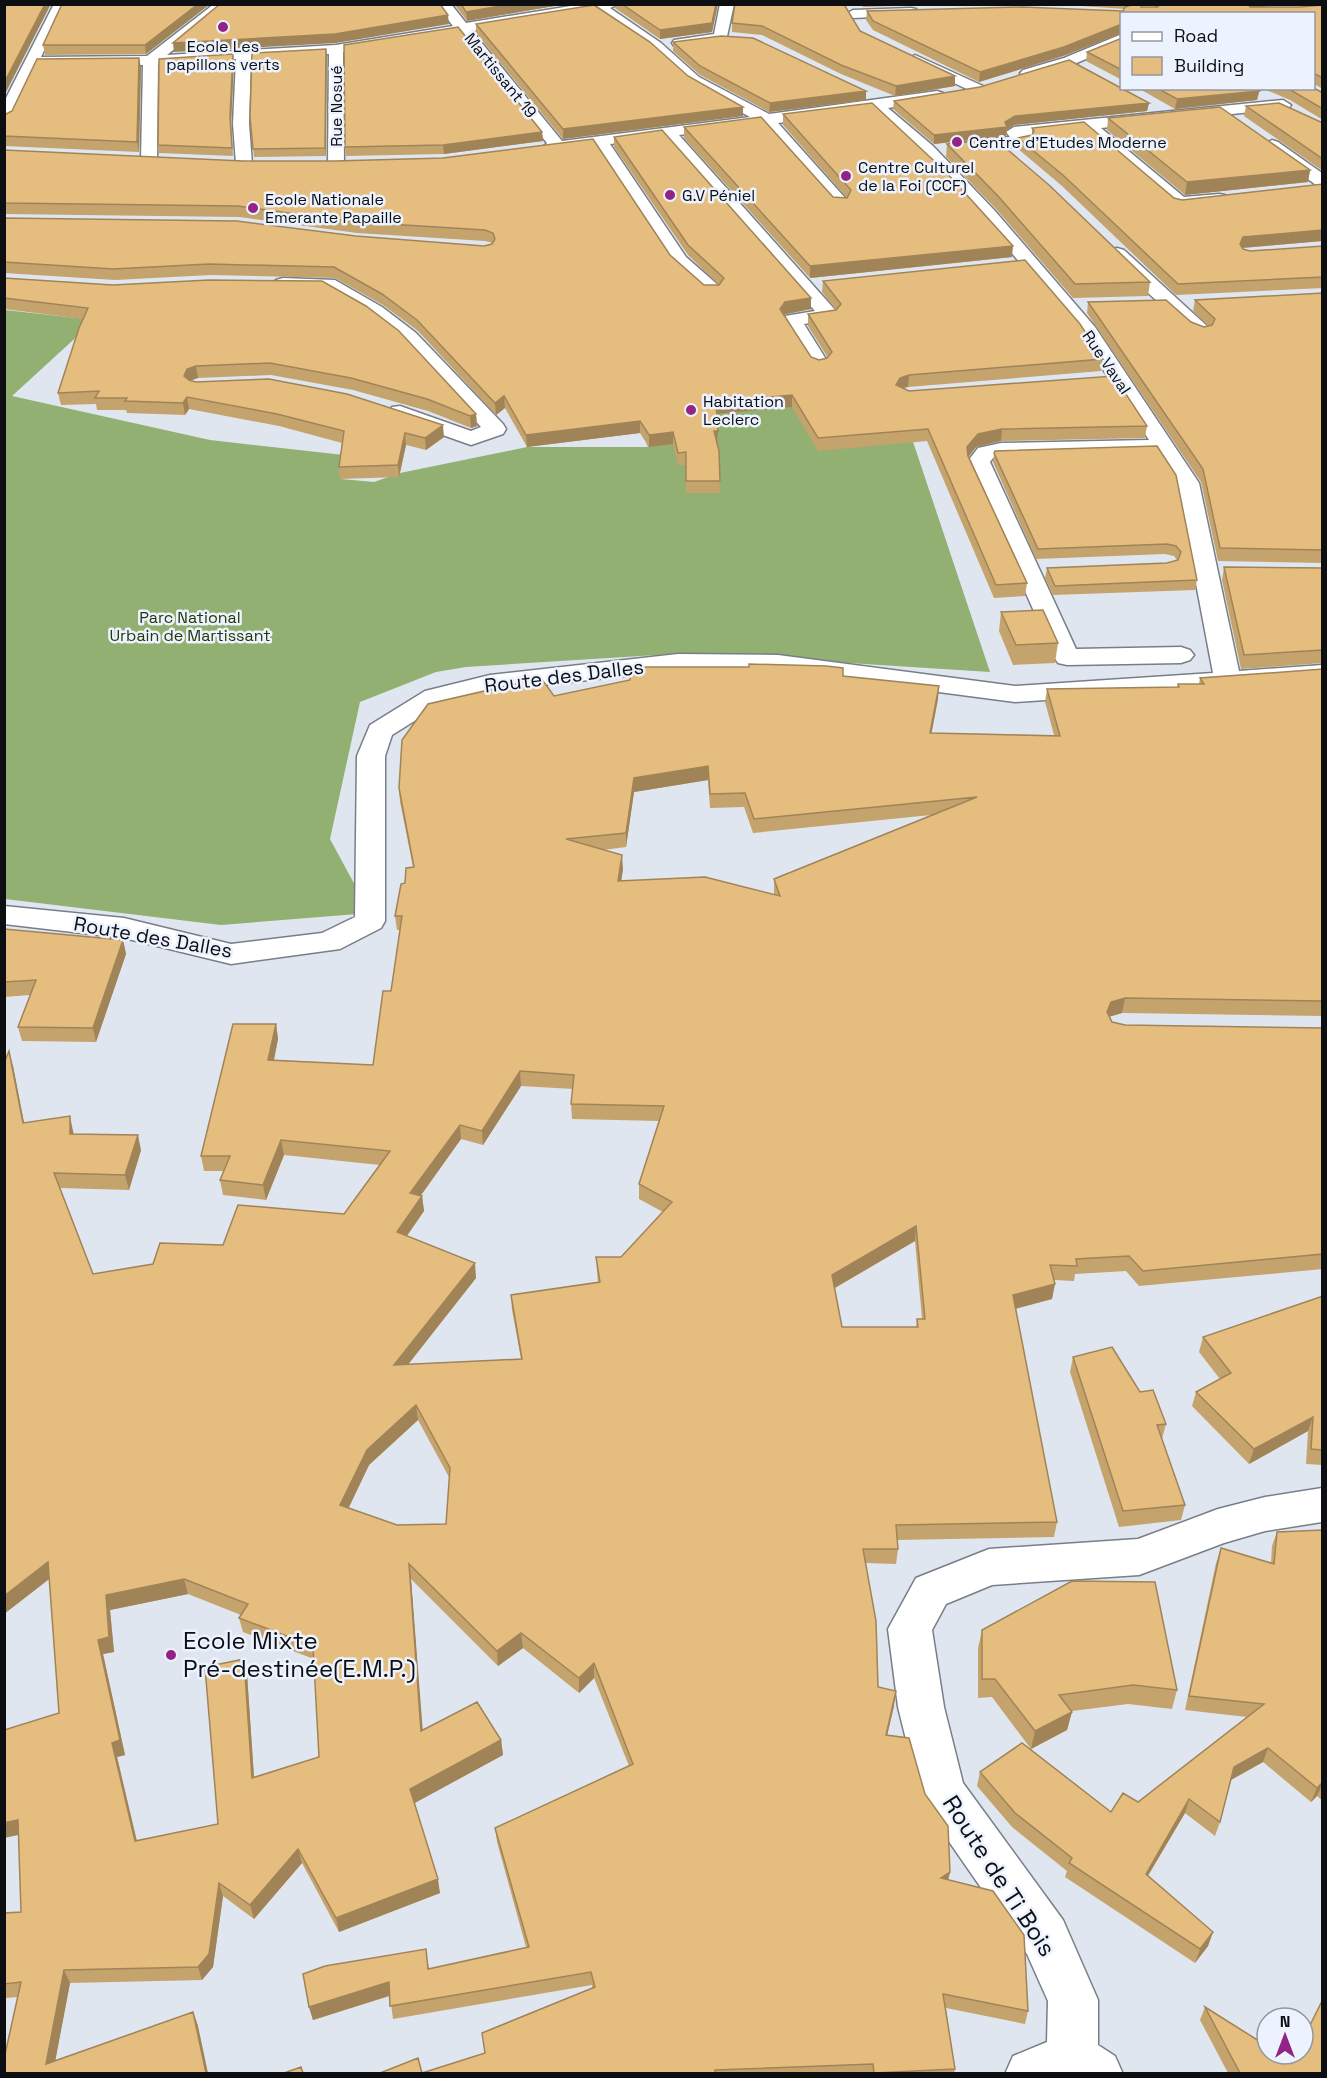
<svg xmlns="http://www.w3.org/2000/svg" width="1327" height="2078" viewBox="0 0 1327 2078" font-family="'Space Grotesk',sans-serif">
<style>
.forest{fill:#91b071}
.lines{fill:none;stroke-linecap:round;stroke-linejoin:round}
.minor-casing{stroke:#787e87;stroke-width:3}
.minor{fill:#fff;fill-rule:evenodd}
.wall{fill:#c5a36c;fill-rule:evenodd}
.shaded-wall{fill:#a08458}
.building{fill:#e5bd7e;stroke:#a08458;stroke-width:1.5;fill-rule:evenodd}
.poi-dot{fill:#922485;stroke:#edf3fe;stroke-width:2}
.labels{text-anchor:middle;stroke-width:5;stroke-linejoin:round;paint-order:stroke}
.far-poi-label{font-size:16px;fill:#0c0e12;stroke:#edf3fe;text-anchor:start}
.far-street-label{font-size:16px;fill:#0c0e12;stroke:#edf3fe}
.far-park-label{font-size:16px;fill:#223607;stroke:#edf3fe}
.street-label{font-size:20px;fill:#0c0e12;stroke:#edf3fe}
.near-poi-label{font-size:24px;fill:#0c0e12;stroke:#edf3fe;text-anchor:start}
.near-street-label{font-size:24px;fill:#0c0e12;stroke:#edf3fe}
</style>
<rect width="100%" height="100%" fill="#e0e6f0"/>
<path class="forest" d="M5,310L95,320L12,396L210,440L344,455L341,479L374,482L400,473L527,447H648L619,380L887,364L990,672L689,653L466,667L436,672L360,702L330,839L370,913L221,925L5,899Z"/>
<g class="lines">
<g class="minor-casing">
<path id="minor" d="M54,4H69L62,12L41,57L147,56L214,4H230L167,55L336,45L453,26L436,4H451L466,23L583,4H619L610,8L661,43L699,77L769,114L937,91L943,93L945,96L943,99L888,108L933,146L995,211L1095,327L1199,483L1239,671L1322,665V681L1015,702L778,671L678,670L490,691L443,703L392,735L385,756V921L381,928L340,949L231,964L124,938L4,924V906L124,918L231,944L322,933L355,917L357,756L370,725L425,691L490,675L678,654L778,655L1015,686L1213,673L1177,483L1157,453L1001,457L993,458L990,462L1076,649L1181,647L1190,650L1194,655L1190,660L1181,663L1067,665L1058,663L1054,657L968,461L978,448L1001,443L1149,440L1080,334L983,219L921,154L872,111L778,123L846,199L849,203L846,207H834L762,125L679,135L836,311L838,315L835,319L804,324L829,364L826,368L819,370L812,368L782,320L785,316L815,311L663,138L610,144L686,257L719,286L722,290L719,294H705L672,265L594,146L551,152L545,151L543,147L547,143L459,33L343,52L344,164L336,169L328,164L329,54L251,58L249,124L252,164L244,169L236,164L233,124L236,59L158,64L157,160L149,165L141,160L143,65L37,66L12,120L4,125V102ZM595,11L651,49L689,83L750,117L562,141L472,31Z
M720,4H734L726,41L674,46L672,43L674,40L714,34Z
M1141,4H1155V14H1141Z
M911,8L916,9L918,12L916,15L853,18L846,14L853,10Z
M1122,34V44L1074,64L1028,78L1020,73L1023,70L1064,58Z
M915,55L983,86L986,89L983,92H973L910,62L908,59Z
M1283,100L1291,105L1289,108L1101,128L1184,197L1219,194L1225,195L1228,199L1225,203L1219,204L1180,208L1174,207L1083,130L1027,136L1031,141L1023,146L957,153L949,148L957,143L1010,137L1006,132L1014,127Z
M1272,140L1278,142L1322,173V186L1316,185L1266,148L1264,145Z
M1117,248L1124,250L1208,327L1211,331L1208,335H1194L1110,258L1108,254L1110,250Z
M283,278L335,280L382,307L416,333L503,424L506,429L503,434L471,445L392,417L389,412L392,407L400,406L471,431L481,427C435,377 391,319 326,291C312,285 292,292 276,288L273,284L276,280Z
M1322,1488V1522L1265,1531L1224,1543L1139,1575L992,1585L946,1604L932,1630L944,1707L963,1783L1063,1920L1098,2000V2045L1115,2056L1123,2074H1005L1013,2056L1047,2042L1048,2001L1027,1954L925,1807L919,1792L898,1707L888,1629L916,1578L989,1549L1138,1539L1218,1509L1265,1497Z"/>
</g>
<use href="#minor" class="minor"/>
</g>
<path class="wall" d="M210,4L146,54L45,55L43,45Z
M454,4H566L467,21Z
M615,4H718L712,32L660,39L615,8Z
M735,4H845V7L860,31L955,86L895,96L841,74L762,35L732,32V23Z
M862,4H950L863,7Z
M1052,4H1141V7H1157V4H1282L1258,7H1301L1323,5V89L1314,84L1122,14V33L1063,56L979,82L873,30L866,20L867,11H1123L1125,9Z
M476,24L743,116L563,139L476,33Z
M1122,38V80L1086,61L1087,52Z
M673,42L866,100L769,112L700,75L673,51Z
M326,49V156L254,157L250,117Z
M234,61L231,124L233,156L159,153L158,145Z
M141,67L139,152L4,146V115Z
M1138,88H1314L1323,92V120L1290,100L1264,89L1259,92L1257,100L1175,109Z
M894,101L1149,103L1147,111L1014,125L1007,130L1006,136L934,144L893,109Z
M1246,106L1323,123V171L1244,116Z
M783,114L1012,257L810,278L684,138V127L833,197L847,198L783,125Z
M1108,118L1310,170L1308,182L1185,195L1107,130Z
M1032,128L1174,198L1182,200L1323,184V241L1242,248L1243,249L1250,251L1323,246V288L1176,295L1062,186L1017,148L1018,138L1032,135Z
M542,132L543,141L444,154L346,156L345,147Z
M614,137L811,309L784,315L811,357L819,360L828,358L808,326V314L836,310L822,292L823,281L1103,359L1101,371L908,387L903,388L909,391L1147,426L1145,438L1001,441L976,447L969,456L1027,583L1025,596L994,598L927,441L818,451L792,407L717,414V443L719,451L720,493H686L685,465H678L673,444L649,447L640,433L527,447L505,408L496,415L418,331L383,305L335,278L211,275L115,280L4,273V218L356,236L484,246L493,243L485,241L357,233L239,217L4,214V150L670,255L704,285H719L688,255L614,147Z
M947,144L1150,282L1148,296L1073,298L997,210L946,157Z
M4,278L113,285L476,414L477,426L471,428L428,411L353,390L271,375L198,378L189,381L444,437L426,450L406,445L399,477L340,479L339,467L342,443L279,426L189,409L185,415L127,413L126,410H97L96,404L61,405L58,393L83,319L4,309Z
M1323,293V563L1218,561L1201,482L1087,313L1088,302L1191,322L1204,327L1208,326L1193,311L1195,300Z
M1157,446L1197,580L1195,590L1053,595L1045,578L1047,568L1167,563L1177,560L1174,556L1165,554L1036,559L993,462L994,453Z
M1224,567L1323,568V663L1241,669L1222,580Z
M1001,612L1058,643L1055,663L1013,665L999,631Z
M1323,669V1016L1122,1013L1109,1017L1112,1022L1125,1025L1323,1028V1269L1139,1286L1126,1271L1075,1274L1074,1281L1054,1280L1052,1299L1015,1309L1057,1522L1054,1537L897,1540L898,1549L896,1564L866,1563L878,1687L894,1706L887,1735L925,1794L950,1872L948,1880L1028,2011L1025,2024L946,2008L955,2069L954,2073H380H422L485,2053L482,2033L592,1988V1985L393,2019L390,1996L313,2020L309,2007L428,1963L429,1969L526,1947L497,1842L495,1828L629,1766L594,1678L579,1693L523,1648L498,1666L411,1579L422,1731L501,1740L503,1755L414,1803L440,1893L339,1932L302,1863L254,1919L223,1896L213,1967L202,1980L70,1983L55,2061L193,2012L198,2026L4,2073L18,1997L4,1998V1913L21,1912L59,1713L49,1579L4,1614V1063L13,1066L24,1123L73,1131L74,1134L141,1150L129,1190L60,1188L93,1274L153,1264L223,1245L344,1214L380,1165L284,1155L266,1200L223,1195L220,1180L224,1171H204L201,1156L276,1024L278,1039L274,1060L373,1065L391,991L400,930H397L395,916L405,883L413,867L400,802L399,788L554,696L843,676L938,699L931,733L1054,735L1045,702L1047,689L1177,687L1178,684H1199L1200,678ZM708,780L710,808L744,807L753,833L931,815L774,879V895L621,881L623,869L603,850L626,847L634,792ZM521,1086L573,1089L571,1104L572,1119L659,1121L639,1184V1199L663,1212L621,1257H596L597,1272L598,1282L511,1295L512,1310L521,1359L408,1364L476,1278L407,1236L424,1211L422,1196H420L461,1139L483,1145ZM915,1241L922,1319H917L916,1327H842L835,1288ZM418,1420L450,1479L446,1524L397,1525L348,1508L369,1465ZM188,1594L241,1615L239,1618L243,1632L314,1659L319,1757L254,1777L247,1674L218,1824L137,1841L117,1757L125,1755L103,1654L114,1652L110,1610Z
M4,929L123,940L126,954L96,1042L22,1041L18,1027L30,995L4,997Z
M1323,1296V1465L1306,1464L1308,1431L1249,1464L1192,1406L1196,1392L1220,1379L1199,1352L1203,1337Z
M1073,1357L1140,1392L1166,1424L1162,1439L1185,1505L1181,1520L1119,1527L1070,1372Z
M1323,1530V1801L1317,1796L1311,1802L1263,1762L1231,1780L1220,1822L1215,1836L1185,1813L1148,1876L1213,1932L1208,1946L1195,1963L1065,1877L1067,1871L1012,1827L977,1786L980,1772L1111,1812L1138,1802L1247,1717L1185,1710L1216,1563L1221,1548L1271,1563L1272,1546L1277,1532Z
M982,1630L1177,1690L1172,1709L1128,1704L1072,1711L1067,1730L1031,1749L992,1697L978,1698V1648Z
M1205,2007L1292,2061L1323,2073H1228L1200,2020Z"/>
<path class="shaded-wall" d="M45,4H51L4,96V83Z
M198,4H210L146,54L145,45Z
M511,4H566L467,21L466,12Z
M716,4H718L712,32L660,39V30Z
M1282,4L1255,8L1246,14L1247,5Z
M448,15L449,24L336,43L174,52L173,43Z
M1122,24V33L1063,56L979,82L980,72Z
M326,49L327,56L326,156L325,148Z
M233,54L234,61L231,124L233,156L230,117Z
M139,58L141,67L139,152L137,142Z
M955,76V86L895,96L896,86Z
M1255,88H1264L1259,92L1257,100L1175,109L1177,99Z
M866,91V100L769,112L770,103Z
M1149,103L1147,111L1014,125L1007,130L1006,136L934,144V135L1005,122L1015,116Z
M743,107V116L563,139V129Z
M542,132L543,141L444,154L443,145Z
M1310,170L1308,182L1185,195L1187,182Z
M1323,230L1322,241L1241,248L1240,244L1243,237Z
M1013,246L1012,257L810,278V266Z
M811,298V309L785,314L780,320V309L785,302Z
M196,366L198,378L189,381L184,376L187,369Z
M909,375L908,387L899,389L896,385L900,378Z
M792,395V407L716,414V402Z
M504,396L505,408L496,415L495,403Z
M187,397L189,409L185,415L183,403Z
M476,414L477,426L471,428L470,416Z
M640,421V433L527,447L526,435Z
M443,425L444,437L426,450L425,438Z
M1002,429L1001,441L976,447L966,460L967,447L978,434Z
M714,431H718L717,443Z
M673,432V444L649,447V435Z
M405,433L406,445L399,477L398,465Z
M939,686L938,699L929,747L930,733Z
M708,766V780L634,792L626,847V833L634,778Z
M622,855L623,869L619,896L618,881Z
M123,940L126,954L96,1042L93,1028Z
M1125,998L1122,1013L1108,1017L1107,1012L1111,1002Z
M276,1024L278,1039L271,1074L268,1060Z
M9,1051L13,1066L27,1138L23,1123Z
M520,1071L521,1086L483,1145L482,1131Z
M70,1116L73,1131L74,1148L70,1134Z
M460,1125L461,1139L412,1208L410,1193Z
M138,1135L141,1150L129,1190L125,1175Z
M281,1140L284,1155L266,1200L263,1185Z
M422,1196L424,1211L399,1247L397,1232Z
M916,1226L915,1241L831,1290L832,1275Z
M475,1263L476,1278L396,1380L394,1365Z
M1055,1284L1052,1299L1010,1310L1013,1295Z
M416,1405L418,1420L369,1465L343,1520L340,1505L367,1450Z
M1313,1417L1308,1431L1249,1464L1254,1449Z
M48,1562L53,1576L4,1614V1596Z
M409,1564L411,1579L424,1746L421,1731Z
M184,1579L188,1594L110,1610L114,1652L103,1654L125,1755L117,1757L140,1855L135,1841L112,1743L98,1640L106,1595Z
M521,1633L523,1648L498,1666L497,1651Z
M244,1659L247,1674L255,1792L252,1778Z
M594,1663V1678L579,1693V1678Z
M896,1691L894,1706L884,1749L886,1735Z
M1072,1712L1067,1730L1031,1749L1035,1731Z
M501,1740L503,1755L413,1804L410,1789Z
M1268,1748L1263,1762L1229,1781L1234,1767Z
M1323,1783L1317,1796L1311,1802L1317,1788Z
M1189,1799L1185,1813L1141,1887L1146,1874Z
M18,1820L23,1834L4,1838V1823Z
M298,1849L302,1863L254,1919L250,1905Z
M950,1872L947,1885L941,1878Z
M438,1879L440,1893L339,1932L336,1918Z
M219,1883L223,1896L213,1967L202,1980L198,1967Z
M1213,1932L1208,1946L1195,1963L1200,1949Z
M64,1970L70,1983L53,2073L46,2064Z
M389,1982L391,1995L313,2020L309,2007Z
M193,2012L198,2026L208,2073H206Z"/>
<path class="building" d="M4,4H45L4,83Z
M62,4H198L145,45H43Z
M220,4H440L448,15L335,34L173,43Z
M461,4H511L466,12Z
M622,4H716L712,23L660,30Z
M735,4H845V6L860,31L955,76L896,86L841,65L762,26L732,23Z
M1132,4H1141V7H1158V4H1248L1250,7H1301L1323,5V78L1315,74L1314,75V14H1122V24L1064,47L980,72L873,21L867,11L1022,7L1123,11L1125,7L1132,5Z
M594,5L650,42L688,76L743,107L563,129L476,24Z
M458,27L542,132L443,145L345,147L344,45Z
M721,36L753,38L866,91L770,103L700,66L673,42Z
M1122,38V70L1087,52Z
M326,49L325,148L253,149L250,117L252,53Z
M233,54L230,117L232,148L158,145L159,59Z
M139,58L137,142L4,136V115L12,111L37,59Z
M1069,60L1149,103L1015,116L1005,122L1007,127L934,135L894,101L980,87Z
M1157,88H1256L1259,91L1177,99Z
M1287,88H1314L1323,93V109Z
M872,103L946,172L1013,246L810,266L684,127L761,117L833,197L847,198L851,190L783,114Z
M1279,103L1323,123V159L1246,106Z
M1220,107L1310,170L1187,182L1108,118Z
M1084,122L1174,198L1182,200L1323,184V230L1243,237L1240,244L1243,249L1250,251L1323,246V277L1178,284L1064,176L1018,138L1032,135L1034,131L1032,128Z
M662,130L811,298L785,302L780,309L811,357L819,360L827,358L832,352L808,314L836,310L841,304L823,281L1025,260L1080,324L1103,359L909,375L900,378L896,385L909,391L1114,376L1147,426L1002,429L978,434L967,447L968,456L1027,583L996,585L928,429L818,438L792,395L716,402L718,431H714L719,451L720,481H686V452L678,453L673,432L649,435L640,421L526,435L504,396L495,403L417,320L382,294L334,267L209,264L113,269L4,262V218L237,221L356,236L484,246L492,244L495,239L493,233L485,230L356,222L238,206L4,203V150L243,161H335L443,158L593,139L670,255L704,285H719L724,278L688,245L614,137Z
M995,139L1049,185L1150,282L1075,284L998,196L947,144Z
M4,278L113,285L209,280L322,281L366,306L399,331L476,414L470,416L427,399L351,378L270,363L196,366L187,369L184,376L189,380L196,382L269,379L347,394L443,425L425,438L405,433L398,465L339,467L344,431L277,414L187,397L183,403L125,401L127,398H95L99,391L58,393L79,328L88,308L4,298Z
M1323,293V550L1220,548L1203,469L1088,302L1166,300L1191,322L1204,327L1212,325L1215,319L1195,300Z
M1157,446L1176,475L1197,580L1055,586L1047,568L1167,563L1178,560L1181,552L1176,546L1167,544L1038,549L994,453L995,451Z
M1224,567L1323,568V650L1244,655Z
M1043,610L1058,643L1016,645L1001,612Z
M749,664L826,666L843,668V676L939,686L930,733L1060,736L1047,689L1179,687L1178,684H1204L1200,678L1323,669V1001L1125,998L1111,1002L1107,1012L1112,1022L1125,1025L1323,1028V1254L1143,1271L1129,1256L1076,1259L1077,1266L1050,1265L1055,1284L1013,1295L1057,1522L896,1525L898,1549H863L876,1621L878,1687L896,1691L886,1735L909,1738L925,1794L948,1826L950,1872L941,1878L993,1891L1024,1935L1028,2011L943,1994L955,2069L874,2073L873,2064L715,2070V2073H380L418,2058L422,2073L485,2053L482,2033L595,1987L591,1972L390,2006L389,1982L309,2007L303,1974L325,1966L426,1949L428,1969L529,1947L495,1828L633,1764L594,1663L579,1678L521,1633L497,1651L409,1564L421,1731L477,1702L501,1740L410,1789L438,1879L336,1918L298,1849L250,1905L219,1883L209,1954L198,1967L64,1970L46,2064L193,2012L206,2073H4V2059L21,1982L4,1984V1913L21,1912L18,1820L4,1823V1730L59,1713L48,1562L4,1596V1063L9,1051L23,1123L70,1116V1134L138,1135L125,1175L54,1173L93,1274L153,1264L160,1243L223,1245L238,1205L344,1214L390,1151L281,1140L263,1185L220,1180L230,1156H201L233,1024H276L268,1060L373,1065L383,991H391L402,916H395L401,884L405,883L406,868L414,867L399,788L402,740L428,704L541,678L554,696L630,680V667H749ZM708,766L710,794L745,793L754,819L977,797L774,879L780,896L705,877L618,881L622,855L566,839L626,833L634,778ZM520,1071L574,1075L571,1104L664,1106L639,1184L672,1202L621,1257H596L600,1282L511,1295L522,1359L394,1365L475,1263L397,1232L422,1196L410,1193L460,1125L482,1131ZM916,1226L925,1319H917L918,1327H842L832,1275ZM416,1405L450,1468L446,1524L397,1525L340,1505L367,1450ZM184,1579L248,1604L239,1618L313,1646L319,1757L252,1778L244,1659L205,1667L218,1824L135,1841L112,1743L120,1740L98,1640L109,1637L106,1595Z
M4,929L123,940L93,1028L18,1027L36,980L4,982Z
M1323,1296V1450L1311,1449L1313,1417L1254,1449L1196,1392L1231,1373L1203,1337Z
M1112,1347L1140,1392L1153,1390L1166,1424L1157,1425L1185,1505L1123,1511L1073,1357Z
M1323,1530V1782L1317,1788L1268,1748L1234,1767L1220,1822L1189,1799L1146,1874L1213,1932L1200,1949L1069,1863L1072,1858L1015,1813L980,1772L1022,1743L1111,1812L1123,1793L1138,1802L1264,1704L1189,1696L1221,1548L1274,1564L1277,1532Z
M1072,1581L1155,1582L1177,1690L1133,1685L1059,1695L1072,1712L1035,1731L995,1679H982V1630Z
M1323,1999V2073H1240L1205,2007L1267,2046V2054H1280L1292,2061L1296,2054H1303V2039Z
M301,2067L303,2073H284Z"/>
<g class="poi-dot">
<circle cx="223" cy="27" r="6"/>
<circle cx="957" cy="142" r="6"/>
<circle cx="846" cy="176" r="6"/>
<circle cx="670" cy="195" r="6"/>
<circle cx="253" cy="208" r="6"/>
<circle cx="691" cy="410" r="6"/>
<circle cx="171" cy="1655" r="6"/>
</g>
<g class="labels">
<g class="far-poi-label">
<text x="223" y="52" text-anchor="middle">Ecole Les<tspan x="223" dy="18">papillons verts</tspan></text>
<text x="969" y="148">Centre d'Etudes Moderne</text>
<text x="858" y="173">Centre Culturel<tspan x="858" dy="18">de la Foi (CCF)</tspan></text>
<text x="682" y="201">G.V Péniel</text>
<text x="265" y="205">Ecole Nationale<tspan x="265" dy="18">Emerante Papaille</tspan></text>
<text x="703" y="407">Habitation<tspan x="703" dy="18">Leclerc</tspan></text>
</g>
<g class="far-street-label">
<text transform="translate(501 75) rotate(51)" y="6">Martissant 19</text>
<text transform="translate(336 106) rotate(-90)" y="6">Rue Nosué</text>
<text transform="translate(1107 362) rotate(56)" y="6">Rue Vaval</text>
</g>
<g class="far-park-label">
<text x="190" y="623">Parc National<tspan x="190" dy="18">Urbain de Martissant</tspan></text>
</g>
<g class="street-label">
<text transform="translate(564 676) rotate(-7)" y="7">Route des Dalles</text>
<text transform="translate(153 937) rotate(10)" y="7">Route des Dalles</text>
</g>
<g class="near-poi-label">
<text x="183" y="1649">Ecole Mixte<tspan x="183" dy="28">Pré-destinée(E.M.P.)</tspan></text>
</g>
<g class="near-street-label">
<text transform="translate(999 1876) rotate(57)" y="8">Route de Ti Bois</text>
</g>
</g>
<rect width="1327" height="2078" fill="none" stroke="#0c0e12" stroke-width="12"/>
<rect x="1120" y="12" width="195" height="78" fill="#edf3fe" stroke="#9397a0" stroke-width="1.5"/>
<rect x="1132" y="32" width="30" height="9" fill="#ffffff" stroke="#9397a0" stroke-width="1.5"/>
<text x="1174" y="42" font-size="18" fill="#0c0e12">Road</text>
<rect x="1132" y="57" width="30" height="18" fill="#e5bd7e" stroke="#9397a0" stroke-width="1.5"/>
<text x="1174" y="72" font-size="18" fill="#0c0e12">Building</text>
<g transform="translate(1285 2036)"><circle r="28" fill="#edf3fe" stroke="#9397a0" stroke-width="1.5"/>
<path d="M0-4.5L10 22L0 15L-10 22Z" fill="#922485"/>
<text y="-9" font-size="16" font-weight="bold" text-anchor="middle" fill="#0c0e12">N</text>
</g>
</svg>
